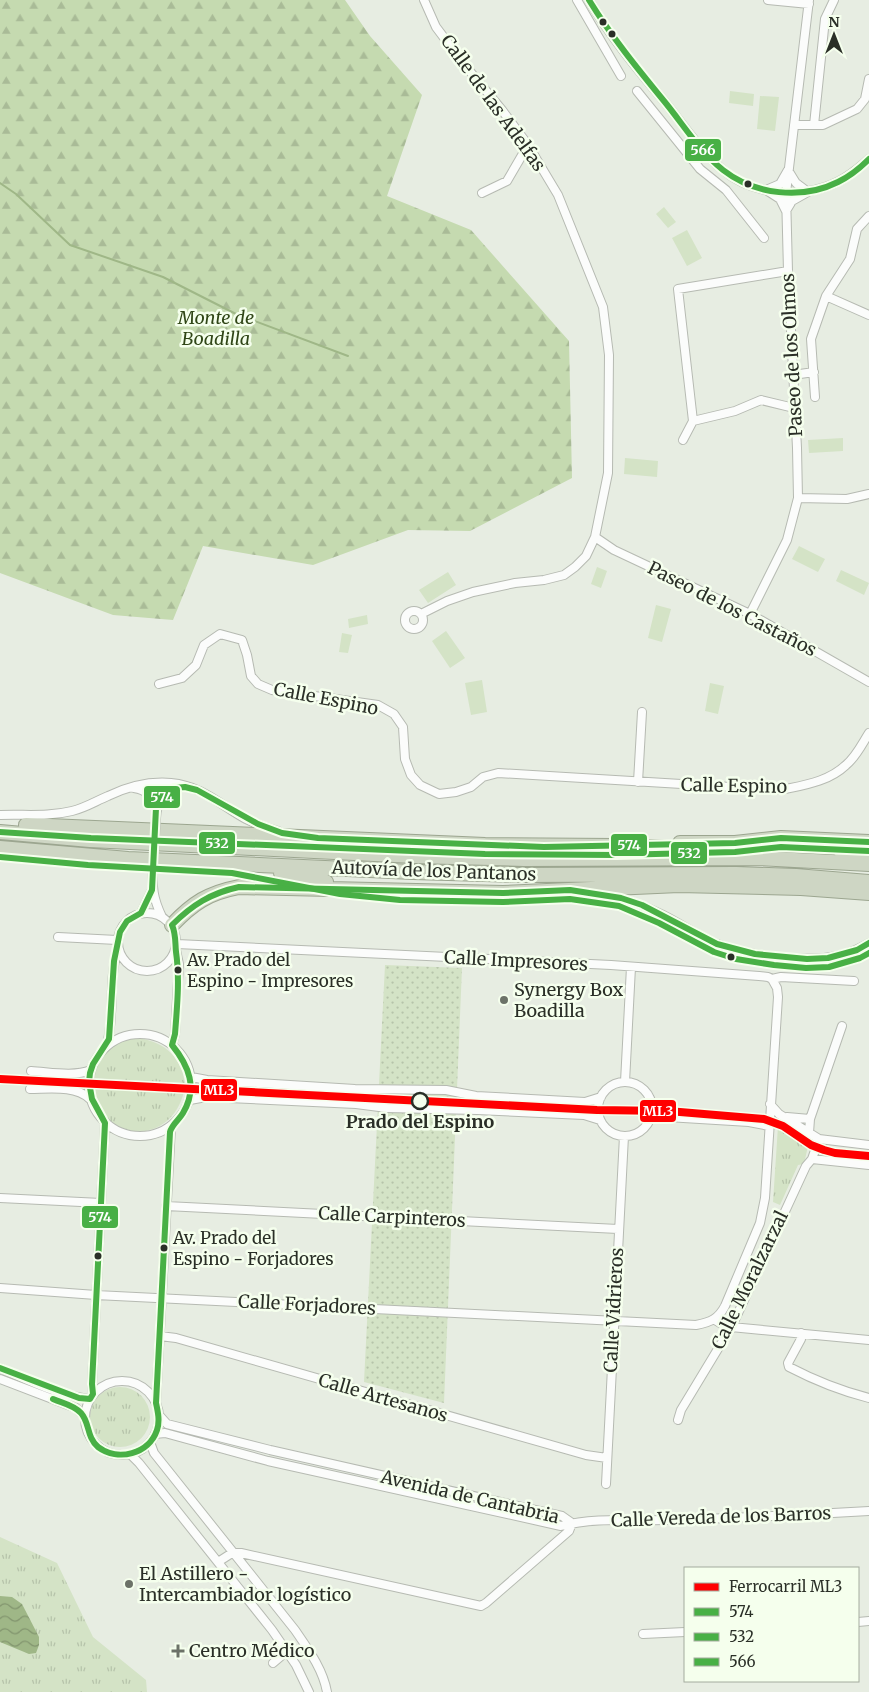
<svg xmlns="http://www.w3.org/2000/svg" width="869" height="1692" viewBox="0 0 869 1692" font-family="Merriweather,serif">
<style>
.grass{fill:url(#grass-tufts)}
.forest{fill:url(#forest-firs)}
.park{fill:url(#park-dots)}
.pitch{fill:#d4e3c6}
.water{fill:url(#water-waves)}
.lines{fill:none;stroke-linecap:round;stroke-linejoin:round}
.stream{stroke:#9fb787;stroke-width:2}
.minor-casing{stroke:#b6bab2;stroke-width:10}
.motorway-casing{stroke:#9ca690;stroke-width:16}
.minor{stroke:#fbfcfb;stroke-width:8}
.motorway{stroke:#ced6c4;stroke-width:14}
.minor-bridge-casing{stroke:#b6bab2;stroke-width:10;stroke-linecap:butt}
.minor-bridge{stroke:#fbfcfb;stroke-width:8}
.bus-1-casing{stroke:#f5ffed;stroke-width:10}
.bus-2-casing{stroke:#f5ffed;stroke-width:10}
.bus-3-casing{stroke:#f5ffed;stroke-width:10}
.bus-1{stroke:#48b045;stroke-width:6}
.bus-2{stroke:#48b045;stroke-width:6}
.bus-3{stroke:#48b045;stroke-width:6}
.rail-1-casing{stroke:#f5ffed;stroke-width:11}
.rail-1{stroke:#f00;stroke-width:8}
.bus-dot{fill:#2a2f27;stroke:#f5ffed;stroke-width:2}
.poi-dot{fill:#6c7268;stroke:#f5ffed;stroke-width:2}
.stop-dot{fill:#f5ffed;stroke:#2a2f27;stroke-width:2.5}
.labels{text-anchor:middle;stroke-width:5;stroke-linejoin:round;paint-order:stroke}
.bus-label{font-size:17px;fill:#2a2f27;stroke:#f5ffed;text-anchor:start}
.street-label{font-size:18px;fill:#2a2f27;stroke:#f5ffed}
.park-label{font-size:18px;font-style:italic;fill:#304617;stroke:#f5ffed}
.poi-label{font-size:18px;fill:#2a2f27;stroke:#f5ffed;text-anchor:start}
.stop-label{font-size:18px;font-weight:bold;fill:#2a2f27;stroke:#f5ffed}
.line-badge{stroke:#f5ffed;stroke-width:2}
.badge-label{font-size:14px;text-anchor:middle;font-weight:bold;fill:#fff}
</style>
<defs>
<pattern id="grass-tufts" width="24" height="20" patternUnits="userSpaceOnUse" patternTransform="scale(1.25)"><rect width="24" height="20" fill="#d4e3c6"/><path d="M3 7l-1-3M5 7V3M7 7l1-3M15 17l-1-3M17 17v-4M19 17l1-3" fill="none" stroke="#b6c3aa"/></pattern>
<pattern id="forest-firs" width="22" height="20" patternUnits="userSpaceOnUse" patternTransform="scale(1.25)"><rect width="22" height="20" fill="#c5dab0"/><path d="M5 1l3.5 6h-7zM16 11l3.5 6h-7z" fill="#a9bb97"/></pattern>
<pattern id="park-dots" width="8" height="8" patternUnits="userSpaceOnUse" patternTransform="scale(1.25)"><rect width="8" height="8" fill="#d4e3c6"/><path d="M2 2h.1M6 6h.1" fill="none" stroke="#b6c3aa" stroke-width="1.8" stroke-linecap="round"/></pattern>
<pattern id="water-waves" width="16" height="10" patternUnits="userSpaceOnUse" patternTransform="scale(1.25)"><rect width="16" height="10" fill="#9fb787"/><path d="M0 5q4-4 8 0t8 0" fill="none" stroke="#82956e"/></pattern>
</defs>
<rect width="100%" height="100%" fill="#e7ede2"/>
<path class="grass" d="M135,1038C162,1040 181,1055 185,1083L92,1078C98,1055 111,1043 135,1038Z
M91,1088L184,1091C172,1147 100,1144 91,1088Z
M778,1126L808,1146L804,1164L798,1165L780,1205L773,1202Z
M90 1417a30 30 0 1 1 60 0a30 30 0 1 1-60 0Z
M0,1537L57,1563L93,1637L146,1680L147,1692H0Z"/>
<path class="forest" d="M0,0H345L370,36L422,95L387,196L471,230L569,341L572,478L470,531L408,530L313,565L203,546L173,620L113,615L0,573Z"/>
<path class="park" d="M385,965L462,968L444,1403L364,1382Z"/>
<path class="pitch" d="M730,91L754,94L753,106L729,103Z
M760,96L779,97L775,131L757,129Z
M664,207L676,222L668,228L656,214Z
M687,230L702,258L687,266L672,238Z
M843,438V451L809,453L808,440Z
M625,458L658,461L657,477L624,474Z
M799,546L825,559L818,572L792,559Z
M597,567L607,571L601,588L591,584Z
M841,570L869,583L864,595L836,581Z
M448,572L456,585L428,603L419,590Z
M656,605L671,609L662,642L648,638Z
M367,615L368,624L349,628L348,619Z
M446,631L465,658L450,668L432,641Z
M342,633L352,635L348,653L339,652Z
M482,680L487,712L471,715L465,683Z
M710,683L724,686L718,714L705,711Z"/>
<path class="water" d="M0,1596L12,1597L22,1604L39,1637V1645L36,1653L29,1654L0,1642Z"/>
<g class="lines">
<path class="stream" d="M0,183L16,194L70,245L163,277L236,314L348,356"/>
<g class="minor-casing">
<path id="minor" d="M577,0L621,76
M589,0C610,36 637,69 664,101C683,124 700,151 723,170C750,193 792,198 825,187C842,182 856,171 869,159
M768,0L809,4
M637,91L700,169L726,190L764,238
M794,125H823L857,109L865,99L869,79
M814,125L825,19L834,0
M788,170L796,183L808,192L792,201L786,211L780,199L766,190L780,184Z
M482,193L507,181L528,145
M826,296L869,315
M793,375L814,372
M815,397L811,339L826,296L850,259L857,229L869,216
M693,421L678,289L788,271
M683,440L693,421L735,411L761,400L794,408
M798,498L847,499L869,494
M595,537L614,550L750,614L869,682
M405 620a9 9 0 1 1 18 0a9 9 0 1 1-18 0Z
M421,614L447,601L473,592L515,583L544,580L564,575L575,567L586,556L595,537L608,473L609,355L603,307L558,195L528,145L502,110L463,63L436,27L424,0
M750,614L787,540L798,498L797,448L788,271L786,193L809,0
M159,684L182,678L196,665L204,645L220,634L242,640L247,655L251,676L258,684L272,690L378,705L394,714L403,727L405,759L411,775L420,785L439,794L456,792L471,787L483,777L498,773L781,790C804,785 828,782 846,765C856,757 862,744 869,733
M638,782L642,712
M134,788C147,790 152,796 156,808
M0,815C25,814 48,817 72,811C85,808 96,801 108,796C127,787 149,781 171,783C203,786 220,805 246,819C256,824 267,828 278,831
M156,818C157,801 164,789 182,786
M153,867C152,888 153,898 162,917
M595,894C619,897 641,904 663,915C681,924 698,936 717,944C750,957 807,963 841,955C851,953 860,948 869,943
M118 942a29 29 0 1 1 58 0a29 29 0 1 1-58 0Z
M141,913L152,890
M58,937L117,940
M177,944L611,965L759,976L768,977L772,979L781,977L854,981
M89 1085a51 51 0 1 1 102 0a51 51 0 1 1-102 0Z
M107,1045C115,1014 108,979 118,948
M172,1045L175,1034L179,964L176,950
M31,1071C50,1072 73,1077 91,1070
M191,1077L207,1080L355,1089L446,1090L476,1096L585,1102L601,1097
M625,1082L631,967
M598 1109a27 27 0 1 1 54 0a27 27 0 1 1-54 0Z
M30,1089C49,1089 75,1085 90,1099
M190,1100L206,1097L356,1104L387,1108L477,1110L584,1115L600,1120
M770,1104L779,1114L819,1139L869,1145
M787,1117L810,1119L809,1133
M650,1118L667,1117L749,1122L769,1126
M810,1119L842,1026
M812,1159L869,1165
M0,1198L101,1203
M166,1206L618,1229
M0,1288L96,1295L696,1325C711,1322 718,1319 725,1306L760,1223L765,1198L778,997L777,988L772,979
M715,1320L730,1329
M731,1327L869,1340
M801,1333V1339L788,1363L789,1367C814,1380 841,1391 869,1398
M160,1336L176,1338L586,1455L607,1458
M0,1368C28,1380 59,1396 90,1399
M0,1379L76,1408L84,1416
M85 1418a37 37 0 1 1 74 0a37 37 0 1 1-74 0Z
M93,1394L92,1384L105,1123
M156,1403L171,1127
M159,1415L167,1424L270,1450L562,1516L572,1523
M678,1420L681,1410L733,1324L806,1166L812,1159L819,1139
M155,1434L165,1433L268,1461L561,1526C595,1517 632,1521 667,1520C734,1518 802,1515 869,1511
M150,1442L154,1453L295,1630C308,1649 323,1669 327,1692
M130,1454L139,1463L272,1630L296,1665L309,1692
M606,1484L624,1136
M218,1562L232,1553H241L481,1606L486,1603L569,1531L572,1523
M858,1622L869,1621
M643,1634L685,1632
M273,1663L286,1652"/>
</g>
<g class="motorway-casing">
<path id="motorway" d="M26,825L485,845L616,846L691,849
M0,832L90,840L414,856L524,859L759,858L869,864
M680,843H735L781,838L869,842
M0,848L128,859L413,872L523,875L736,874L796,876L869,882
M840,850L869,852
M281,873L326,882
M172,925C193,903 208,893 239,887L503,893L679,885L801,888L869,893"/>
</g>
<use href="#minor" class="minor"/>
<use href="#motorway" class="motorway"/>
<g class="minor-bridge-casing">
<path id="minor-bridge" d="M153,867L156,818"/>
</g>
<use href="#minor-bridge" class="minor-bridge"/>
<g class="bus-1-casing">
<path id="bus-1" d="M0,1368L79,1398L90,1399L93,1394L92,1384L105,1123L92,1099L89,1082L90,1073L93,1064L109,1039L114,961L120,932L127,921L141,913L152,890L156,808L164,794L174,788L185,787L197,790L258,824L282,833L318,838L544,847L735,843L781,838L869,842
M53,1399C62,1403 74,1405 81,1413C90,1423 86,1436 98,1447C118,1462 149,1454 157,1430C160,1421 158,1412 156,1403L170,1132C172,1124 179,1120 183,1113C198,1088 189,1066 172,1045L175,1034C177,1007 180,979 176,952C175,942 176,934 172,925C192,905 211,893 239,887L503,893L570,890L621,898L642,905L717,944L755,954L807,959L828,958L857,950L869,943"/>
</g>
<g class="bus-2-casing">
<path id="bus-2" d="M0,832L91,838L485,854L616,855L735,852L781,847L869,851
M0,857L88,865L232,873L340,894L400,900L503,902L570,899L619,906L659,923L714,952L736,959L774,965L806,968L829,967L860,958L869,953"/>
</g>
<g class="bus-3-casing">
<path id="bus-3" d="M589,0C611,36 637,68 664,101C683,124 699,151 723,170C755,195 802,200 838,182C850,176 860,168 869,159"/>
</g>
<use href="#bus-1" class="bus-1"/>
<use href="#bus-2" class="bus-2"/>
<use href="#bus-3" class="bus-3"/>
<g class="rail-1-casing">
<path id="rail-1" d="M0,1079L597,1110L668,1111L764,1119L783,1126L811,1145L824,1150L835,1153L869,1156"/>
</g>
<use href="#rail-1" class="rail-1"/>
</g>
<g class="bus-dot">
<circle cx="603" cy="22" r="4.5"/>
<circle cx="612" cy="34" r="4.5"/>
<circle cx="748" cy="184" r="4.5"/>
<circle cx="731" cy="957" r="4.5"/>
<circle cx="178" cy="970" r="4.5"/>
<circle cx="164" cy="1248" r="4.5"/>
<circle cx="98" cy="1256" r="4.5"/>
</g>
<g class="poi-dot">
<circle cx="504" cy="1000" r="5"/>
<circle cx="129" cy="1584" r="5"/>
<path d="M175.5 1643.5h5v5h5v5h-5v5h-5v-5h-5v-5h5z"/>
</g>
<circle class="stop-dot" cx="420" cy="1101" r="8"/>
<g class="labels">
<g class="bus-label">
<text x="187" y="966">Av. Prado del<tspan x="187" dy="21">Espino - Impresores</tspan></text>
<text x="173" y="1244">Av. Prado del<tspan x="173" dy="21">Espino - Forjadores</tspan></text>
</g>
<g class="street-label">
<text transform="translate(493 103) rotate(54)" y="6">Calle de las Adelfas</text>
<text transform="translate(792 355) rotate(-93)" y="6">Paseo de los Olmos</text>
<text transform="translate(732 609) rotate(27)" y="6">Paseo de los Castaños</text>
<text transform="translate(326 699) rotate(11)" y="6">Calle Espino</text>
<text transform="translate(734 786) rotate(1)" y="6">Calle Espino</text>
<text transform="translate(434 871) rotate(2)" y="6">Autovía de los Pantanos</text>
<text transform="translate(516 961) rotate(3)" y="6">Calle Impresores</text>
<text transform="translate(392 1217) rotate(3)" y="6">Calle Carpinteros</text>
<text transform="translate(750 1280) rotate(-64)" y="6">Calle Moralzarzal</text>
<text transform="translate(307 1305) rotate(3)" y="6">Calle Forjadores</text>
<text transform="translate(614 1310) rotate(-87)" y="6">Calle Vidrieros</text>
<text transform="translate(383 1398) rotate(16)" y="6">Calle Artesanos</text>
<text transform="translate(470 1497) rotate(13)" y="6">Avenida de Cantabria</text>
<text transform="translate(721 1517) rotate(-2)" y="6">Calle Vereda de los Barros</text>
</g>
<g class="park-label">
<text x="216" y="324">Monte de<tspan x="216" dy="21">Boadilla</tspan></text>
</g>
<g class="poi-label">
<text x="514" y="996">Synergy Box<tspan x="514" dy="21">Boadilla</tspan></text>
<text x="139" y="1580">El Astillero -<tspan x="139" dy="21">Intercambiador logístico</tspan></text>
<text x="189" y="1657">Centro Médico</text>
</g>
<g class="stop-label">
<text x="420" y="1128">Prado del Espino</text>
</g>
</g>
<g class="line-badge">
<rect x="684" y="138" width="38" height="24" rx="5" fill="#48b045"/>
<rect x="143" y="785" width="38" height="24" rx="5" fill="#48b045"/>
<rect x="198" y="831" width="38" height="24" rx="5" fill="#48b045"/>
<rect x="610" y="833" width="38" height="24" rx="5" fill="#48b045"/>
<rect x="670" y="841" width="38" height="24" rx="5" fill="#48b045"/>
<rect x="200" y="1078" width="38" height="24" rx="5" fill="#f00"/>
<rect x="639" y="1099" width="38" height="24" rx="5" fill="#f00"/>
<rect x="81" y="1205" width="38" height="24" rx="5" fill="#48b045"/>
</g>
<g class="badge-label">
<text x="703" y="155">566</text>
<text x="162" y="802">574</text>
<text x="217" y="848">532</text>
<text x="629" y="850">574</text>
<text x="689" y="858">532</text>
<text x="219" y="1095">ML3</text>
<text x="658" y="1116">ML3</text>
<text x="100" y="1222">574</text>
</g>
<rect x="684" y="1567" width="175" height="115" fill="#f5ffed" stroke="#a4ac9e"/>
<rect x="694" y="1583" width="25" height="8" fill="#ff0000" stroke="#a4ac9e"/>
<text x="729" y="1592" font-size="15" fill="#2a2f27">Ferrocarril ML3</text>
<rect x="694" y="1608" width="25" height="8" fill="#48b045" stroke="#a4ac9e"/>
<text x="729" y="1617" font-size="15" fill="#2a2f27">574</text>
<rect x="694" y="1633" width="25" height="8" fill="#48b045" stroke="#a4ac9e"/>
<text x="729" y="1642" font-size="15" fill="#2a2f27">532</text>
<rect x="694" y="1658" width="25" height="8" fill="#48b045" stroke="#a4ac9e"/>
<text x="729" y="1667" font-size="15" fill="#2a2f27">566</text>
<g transform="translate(834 35)" stroke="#f5ffed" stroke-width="4" paint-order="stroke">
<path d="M0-4L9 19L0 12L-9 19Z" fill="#2a2f27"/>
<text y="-8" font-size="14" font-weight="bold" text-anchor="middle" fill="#2a2f27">N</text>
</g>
</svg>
